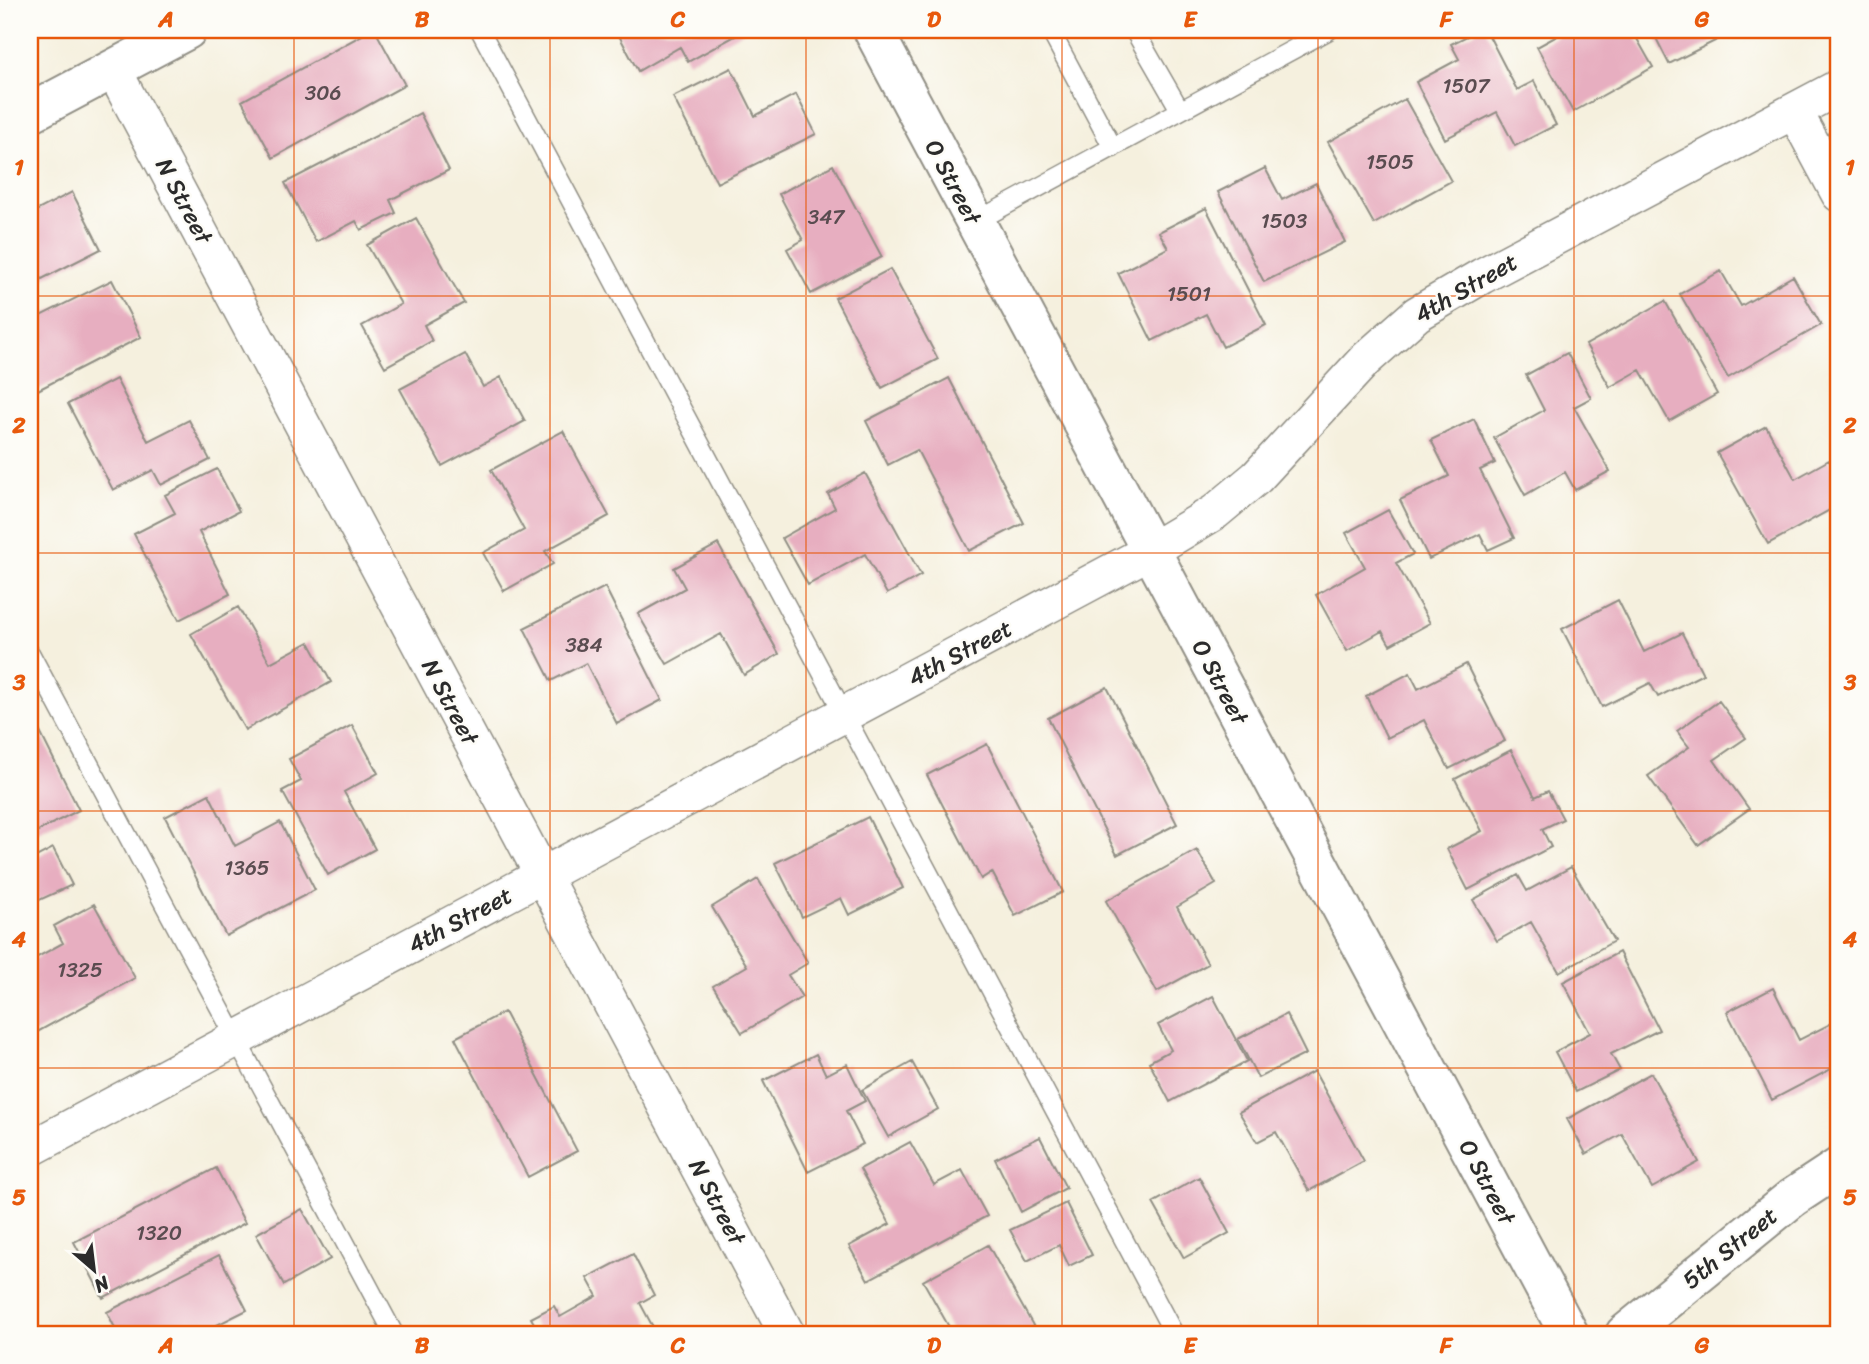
<svg xmlns="http://www.w3.org/2000/svg" width="1869" height="1364" viewBox="0 0 1869 1364" font-family="Sriracha,sans-serif">
<style>
.building{fill:#e7aec0}
.lines{fill:none;stroke-linecap:round;stroke-linejoin:round}
.service-casing{stroke:#908e84;stroke-width:21}
.minor-casing{stroke:#908e84;stroke-width:38}
.tertiary-casing{stroke:#908e84;stroke-width:42}
.service{stroke:#fff;stroke-width:18}
.minor{stroke:#fff;stroke-width:35}
.tertiary{stroke:#fff;stroke-width:38}
.grid{fill:none;stroke:#e8590c;stroke-width:2;stroke-opacity:0.55}
.labels{text-anchor:middle;stroke-width:5;stroke-linejoin:round;paint-order:stroke}
.number-label{font-size:21px;fill:#5a4c50}
.street-label{font-size:24px;fill:#2b2b2b;stroke:#fdfcf7}
.neatline{fill:none;stroke:#e8590c;stroke-width:2.5}
.grid-label{font-size:23px;text-anchor:middle;font-weight:bold;fill:#e8590c}
</style>
<rect width="100%" height="100%" fill="#fdfcf7"/>
<filter id="ink" filterUnits="userSpaceOnUse"><feTurbulence type="fractalNoise" baseFrequency=".0143" numOctaves="2"/><feDisplacementMap in="SourceGraphic" scale="14" xChannelSelector="R" yChannelSelector="G"/><feConvolveMatrix kernelMatrix="1 2 1 2 8 2 1 2 1" color-interpolation-filters="sRGB"/></filter>
<filter id="wash" filterUnits="userSpaceOnUse"><feTurbulence type="fractalNoise" baseFrequency=".00686" numOctaves="4" result="noise"/><feDisplacementMap in="SourceGraphic" scale="28" xChannelSelector="R" yChannelSelector="G"/><feGaussianBlur stdDeviation="1.57" result="paint"/><feColorMatrix in="noise" values="0 0 0 0 0 0 0 0 0 0 0 0 0 0 0 0 0 1.4 0 .05"/><feComposite in="paint" operator="in"/></filter>
<g filter="url(#wash)">
<rect width="100%" height="100%" fill="#f5f0de"/>
<g id="blocks">
<path class="building" d="M371,30H375L405,85L273,158L242,101Z
M616,30H746L688,62L680,47L638,71Z
M1479,30H1486L1517,90L1534,81L1556,125L1515,146L1497,112L1445,139L1416,82L1459,59L1451,44Z
M1568,30H1632L1653,67L1573,112L1537,47Z
M1652,30H1737L1669,64Z
M731,68L755,116L796,94L816,134L717,183L673,97Z
M1405,99L1451,181L1374,224L1328,142Z
M420,113L449,170L390,200L396,213L361,230L356,221L316,242L285,183Z
M833,165L882,257L811,294L787,249L803,240L779,194Z
M1265,168L1282,200L1316,183L1345,242L1264,282L1218,192Z
M72,192L101,249L30,285V214Z
M1206,208L1266,325L1223,347L1206,314L1152,341L1118,273L1168,248L1159,232Z
M416,218L464,303L424,325L432,341L385,367L362,326L401,304L367,245Z
M890,269L938,359L882,388L835,298Z
M1721,271L1741,306L1793,276L1821,325L1728,378L1680,294Z
M112,280L141,337L30,394V321Z
M1665,301L1717,394L1669,421L1640,370L1610,387L1586,345Z
M1567,353L1591,398L1574,407L1610,471L1575,490L1565,472L1525,495L1494,438L1544,410L1526,375Z
M465,354L483,387L501,377L525,421L442,466L400,389Z
M949,378L1024,523L969,551L917,450L888,465L866,421Z
M116,379L148,441L189,420L210,460L161,485L153,470L113,490L68,404Z
M1474,419L1495,463L1480,470L1514,538L1488,550L1480,534L1429,559L1400,500L1449,476L1431,440Z
M1766,426L1795,479L1829,460L1839,478V505L1768,544L1717,453Z
M563,431L609,516L545,551L553,564L504,591L483,553L524,530L491,470Z
M217,469L239,511L199,532L230,594L179,620L134,534L175,513L165,495Z
M865,473L921,575L887,594L865,554L808,585L782,538L835,508L828,494Z
M1388,510L1413,554L1396,563L1430,623L1390,645L1382,631L1347,651L1316,595L1365,567L1346,533Z
M718,544L779,654L744,675L721,634L667,664L638,614L685,588L674,568Z
M605,587L662,700L617,724L586,663L551,681L524,628Z
M1618,600L1644,652L1682,633L1703,674L1658,697L1650,683L1602,707L1562,629Z
M238,607L270,663L309,642L331,682L245,730L191,634Z
M1466,664L1505,741L1449,769L1424,720L1387,738L1366,696L1410,673L1418,689Z
M1107,687L1177,824L1117,855L1048,718Z
M1719,701L1746,738L1714,760L1749,809L1698,845L1648,776L1689,747L1677,731Z
M30,712L79,810L32,834L30,829Z
M352,725L378,773L344,792L375,849L328,875L282,791L301,781L289,759Z
M987,744L1063,892L1015,916L992,872L981,879L927,775Z
M1511,750L1535,797L1548,791L1563,819L1542,829L1551,847L1468,890L1447,849L1482,831L1455,779Z
M209,794L235,846L280,822L315,890L226,936L165,817Z
M868,817L903,888L849,915L841,898L802,917L775,863Z
M53,848L72,885L33,903L30,896V860Z
M1197,850L1216,884L1177,907L1208,964L1157,992L1106,901Z
M1571,867L1614,941L1559,972L1531,922L1497,941L1473,900L1518,875L1527,891Z
M758,879L808,963L788,975L802,997L742,1033L713,986L747,966L712,907Z
M94,904L135,978L30,1036V961L63,943L54,926Z
M1619,952L1659,1030L1611,1054L1620,1070L1576,1092L1555,1052L1590,1033L1563,982Z
M1773,988L1799,1040L1834,1022L1839,1032V1065L1772,1100L1727,1012Z
M1213,996L1247,1061L1170,1102L1149,1062L1171,1050L1158,1025Z
M504,1012L577,1151L528,1177L455,1038Z
M1286,1014L1306,1054L1258,1078L1238,1039Z
M816,1054L826,1075L847,1064L865,1101L846,1111L863,1144L808,1172L763,1081Z
M912,1062L938,1109L888,1137L862,1090Z
M1314,1071L1364,1161L1309,1191L1276,1132L1257,1142L1239,1112Z
M1651,1073L1699,1162L1652,1188L1622,1134L1586,1154L1567,1119Z
M1040,1137L1066,1188L1021,1212L995,1159Z
M910,1142L934,1185L962,1170L987,1216L868,1280L849,1246L890,1224L860,1169Z
M216,1168L245,1223L103,1298L74,1242Z
M1199,1177L1229,1233L1184,1258L1153,1203Z
M1066,1203L1092,1255L1069,1266L1059,1245L1027,1261L1010,1230Z
M302,1209L330,1259L284,1285L256,1234Z
M988,1245L1035,1329L1026,1334H953L923,1281Z
M633,1254L654,1295L640,1303L653,1327L639,1334H540L531,1318L554,1306L560,1317L597,1296L587,1278Z
M219,1255L247,1310L199,1334H118L107,1312Z"/>
</g>
</g>
<g filter="url(#ink)">
<use href="#blocks" fill-opacity="0" stroke="#908e84" stroke-width="2"/>
<g class="lines">
<g class="service-casing">
<path id="service" d="M480,30L1174,1334
M1050,30L1113,148
M1134,30L1180,110
M975,222L1329,30
M30,653L394,1334"/>
</g>
<g class="minor-casing">
<path id="minor" d="M113,69L787,1334
M1795,112L1839,194
M30,1149L1150,551L1215,512L1257,477L1365,360L1417,314L1482,276L1839,87"/>
</g>
<g class="tertiary-casing">
<path id="tertiary" d="M873,30L1569,1334
M30,113L187,30
M1625,1334L1792,1198L1839,1167"/>
</g>
<use href="#service" class="service"/>
<use href="#minor" class="minor"/>
<use href="#tertiary" class="tertiary"/>
</g>
</g>
<path class="grid" d="M294,30V1334M550,30V1334M806,30V1334M1062,30V1334M1318,30V1334M1574,30V1334M30,296H1839M30,553H1839M30,811H1839M30,1068H1839"/>
<g class="labels">
<g class="number-label">
<text x="1466" y="93">1507</text>
<text x="323" y="100">306</text>
<text x="1390" y="169">1505</text>
<text x="826" y="224">347</text>
<text x="1284" y="228">1503</text>
<text x="1189" y="301">1501</text>
<text x="584" y="652">384</text>
<text x="247" y="875">1365</text>
<text x="80" y="977">1325</text>
<text x="159" y="1240">1320</text>
</g>
<g class="street-label">
<text transform="translate(953 182) rotate(62)" y="8">O Street</text>
<text transform="translate(184 201) rotate(62)" y="8">N Street</text>
<text transform="translate(1466 288) rotate(-30)" y="8">4th Street</text>
<text transform="translate(960 653) rotate(-28)" y="8">4th Street</text>
<text transform="translate(1220 682) rotate(62)" y="8">O Street</text>
<text transform="translate(450 702) rotate(62)" y="8">N Street</text>
<text transform="translate(460 920) rotate(-28)" y="8">4th Street</text>
<text transform="translate(1487 1182) rotate(62)" y="8">O Street</text>
<text transform="translate(717 1202) rotate(62)" y="8">N Street</text>
<text transform="translate(1730 1248) rotate(-39)" y="8">5th Street</text>
</g>
</g>
<rect width="1869" height="1364" fill="none" stroke="#fdfcf7" stroke-width="77"/>
<g transform="translate(94 1270) rotate(152)" stroke="#fdfcf7" stroke-width="5" paint-order="stroke">
<path d="M0-5L12 26L0 18L-12 26Z" fill="#2b2b2b"/>
<text y="-10" font-size="19" font-weight="bold" text-anchor="middle" fill="#2b2b2b">N</text>
</g>
<rect x="38" y="38" width="1792" height="1288" class="neatline"/>
<g class="grid-label">
<text x="166" y="27">A</text>
<text x="422" y="27">B</text>
<text x="678" y="27">C</text>
<text x="934" y="27">D</text>
<text x="1190" y="27">E</text>
<text x="1446" y="27">F</text>
<text x="1702" y="27">G</text>
<text x="19" y="175">1</text>
<text x="1850" y="175">1</text>
<text x="19" y="433">2</text>
<text x="1850" y="433">2</text>
<text x="19" y="690">3</text>
<text x="1850" y="690">3</text>
<text x="19" y="947">4</text>
<text x="1850" y="947">4</text>
<text x="19" y="1205">5</text>
<text x="1850" y="1205">5</text>
<text x="166" y="1353">A</text>
<text x="422" y="1353">B</text>
<text x="678" y="1353">C</text>
<text x="934" y="1353">D</text>
<text x="1190" y="1353">E</text>
<text x="1446" y="1353">F</text>
<text x="1702" y="1353">G</text>
</g>
</svg>
